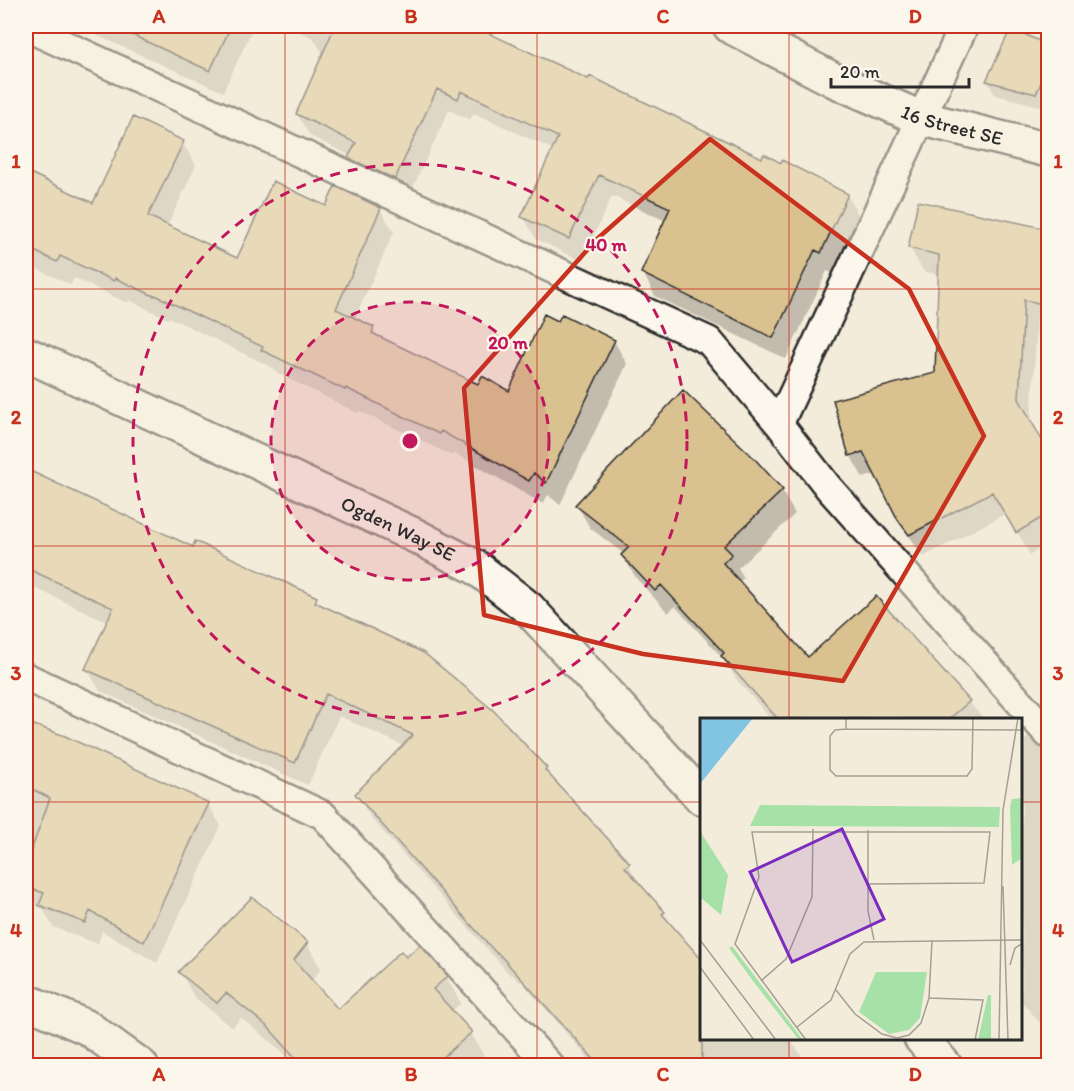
<svg xmlns="http://www.w3.org/2000/svg" width="1074" height="1091" viewBox="0 0 1074 1091" font-family="Itim,sans-serif">
<style>
.shadow{fill:#0003}
.building{fill:#dac190;stroke:#2b2b2b;stroke-width:1.5}
.lines{fill:none;stroke-linecap:round;stroke-linejoin:round}
.lane-casing{stroke:#2b2b2b;stroke-width:32}
.street-casing{stroke:#2b2b2b;stroke-width:38}
.lane{stroke:#fbf7ec;stroke-width:27}
.street{stroke:#fbf7ec;stroke-width:33}
.marked{fill:none;stroke:#c8321e;stroke-width:4.5;stroke-linejoin:round}
.grid{fill:none;stroke:#c8321e;stroke-width:1.5;stroke-opacity:0.55}
.ring{fill:none;stroke:#c2185b;stroke-width:3;stroke-dasharray:10 8}
.labels{text-anchor:middle;stroke-width:4.5;stroke-linejoin:round;paint-order:stroke}
.street-label{font-size:20px;fill:#2b2b2b;stroke:#fbf7ec}
.inset-road{fill:none;stroke:#a49f94;stroke-width:1.5}
.view{fill:#7b2cbf;fill-opacity:0.15;stroke:#7b2cbf;stroke-width:3}
.inset-edge{fill:none;stroke:#2b2b2b;stroke-width:3}
.centre{fill:#c2185b;stroke:#fbf7ec;stroke-width:3}
.ring-label{font-size:18px;text-anchor:middle;font-weight:bold;fill:#c2185b;stroke:#fbf7ec;stroke-width:4.5;stroke-linejoin:round;paint-order:stroke}
.neatline{fill:none;stroke:#c8321e;stroke-width:2}
.grid-label{font-size:20px;text-anchor:middle;font-weight:bold;fill:#c8321e}
</style>
<rect width="100%" height="100%" fill="#f4ecda"/>
<filter id="ink" filterUnits="userSpaceOnUse"><feTurbulence type="fractalNoise" baseFrequency=".0167" numOctaves="2"/><feDisplacementMap in="SourceGraphic" scale="12" xChannelSelector="R" yChannelSelector="G"/><feConvolveMatrix kernelMatrix="1 2 1 2 8 2 1 2 1" color-interpolation-filters="sRGB"/></filter>
<g filter="url(#ink)">
<path class="shadow" d="M76,26H254L223,92Z
M286,26H473L762,160L847,195L860,218L834,274L827,271L786,359L655,296L643,273L666,221L612,196L582,261L536,239L523,216L554,150L474,113L470,120L449,110L407,200L363,180L350,158L351,156L310,136L297,114L324,55L313,38Z
M1012,30L1048,47V96L1044,107L995,95L987,81Z
M182,142L196,165L167,227L238,260L327,208L380,209L394,232L354,320L373,329L378,337L479,386L509,393L614,341L627,364L560,505L548,495L543,504L454,453L453,456L359,411L358,413L277,373L273,368L169,317L168,319L129,300L127,303L74,278L71,285L26,264V173L94,205Z
M919,203L1048,230V325L1037,322L1031,423L1048,453V556L1041,548L1030,555L1007,513L923,557L899,520L876,474L863,478L850,455L936,374L940,275L923,271L910,248Z
M753,459L782,491L795,514L738,568L744,578L739,582L808,659L876,598L984,719H771L736,679L726,662L675,606L668,613L636,578L623,556L624,554L590,528L577,505Z
M26,464L33,474L193,549L316,598L321,606L546,769L553,780L628,864L641,887L664,913L673,929L702,962V1038H788L810,1066H595L521,981L519,982L512,974L511,976L370,817L357,794L404,746L339,716L308,785L100,691L87,669L108,622L26,584Z
M26,724L67,739L208,804L221,826L157,963L102,931L98,944L53,927L43,909L26,903Z
M1028,737L1043,751H1048V1015L1040,1023L1022,1002V743Z
M307,943L321,969L311,982L338,1012L406,960L446,977L461,1003L452,1011L471,1033L485,1058L477,1066H295L284,1053L241,1018L232,1028L194,997L180,972Z"/>
<path class="building" d="M113,26H231L210,71Z
M335,26H473L588,79L590,76L762,158L764,154L781,163L782,160L848,194L821,253L815,250L773,338L641,273L670,208L599,175L569,239L521,217L558,137L461,91L458,99L437,89L395,179L348,158L356,143L296,114Z
M1011,28L1048,45V67L1036,94L986,81Z
M133,117L184,141L148,216L237,258L273,181L326,206L335,186L381,208L336,309L374,327L372,333L478,384L482,376L509,391L544,314L558,321L562,314L615,340L546,483L534,473L529,481L441,431L439,434L346,388L345,390L261,350L263,347L155,295L154,296L115,278L114,281L60,256L57,262L26,247V171L93,203Z
M918,201L1048,229V305L1024,300L1019,399L1048,451V514L1016,533L992,492L909,535L898,520L863,452L849,456L833,400L935,373L939,255L908,248Z
M683,390L754,458L783,490L724,546L732,554L723,563L808,657L876,596L970,701L949,719H778L721,656L724,653L661,585L655,591L621,555L629,547L575,505Z
M26,469L193,547L195,541L317,597L315,602L424,653L494,711L547,768L545,770L630,863L625,867L665,912L662,914L702,960V1065H599L498,953L497,954L355,794L413,735L326,694L295,763L85,669L113,608L26,568Z
M26,722L65,736L209,803L144,942L90,911L85,923L39,905L44,893L26,887V865L50,798L26,786Z
M252,897L308,942L294,960L338,1009L401,951L406,957L420,945L448,976L433,989L472,1032L434,1065H302L268,1027L226,993L217,1003L178,972Z"/>
<g class="lines">
<g class="lane-casing">
<path id="lane" d="M26,27L709,341L779,424L828,487L1048,734
M779,424L964,26
M26,677L323,815L550,1066"/>
</g>
<g class="street-casing">
<g id="street">
<path id="s1" d="M730,26L834,80L920,118L1048,150"/>
<path id="s2" d="M26,354L418,537L477,568L528,608L702,798"/>
<path d="M26,1001L88,1028L141,1066"/>
<path d="M921,1038L945,1066"/>
</g>
</g>
<use href="#lane" class="lane"/>
<use href="#street" class="street"/>
</g>
</g>
<path d="M0 0H1074V1091H0ZM710,139L909,289L984,436L843,681L643,654L484,615L464,388L597,239Z" fill="#f4ecda" fill-opacity=".55" fill-rule="evenodd"/>
<path class="marked" d="M710,139L909,289L984,436L843,681L643,654L484,615L464,388L597,239Z"/>
<path class="grid" d="M285,26V1066M537,26V1066M789,26V719M26,289H1048M26,546H1048M26,802H702M1022,802H1048M789,1038V1066"/>
<circle cx="410" cy="441" r="139" fill="#c2185b" fill-opacity=".12"/>
<g class="ring">
<circle cx="410" cy="441" r="139"/>
<circle cx="410" cy="441" r="277"/>
</g>
<g class="labels">
<g class="street-label">
<text dy="7" stroke="none"><textPath href="#s1" startOffset="244">16 Street SE</textPath></text>
<text dy="7" stroke="none"><textPath href="#s2" startOffset="411">Ogden Way SE</textPath></text>
</g>
</g>
<g transform="translate(700 718)">
<rect width="322" height="322" fill="#f4ecda"/>
<path d="M322,80V140L312,147L310,89L312,81ZM60,87L300,89L299,109L50,108ZM0,113L28,157L21,197L0,179ZM32,228L35,232L103,322H99L53,263L29,230ZM176,254H227L220,300L209,312L189,316L159,294ZM288,277H291V322H278Z" fill="#a6e2a7"/>
<path d="M0,0H53L0,66Z" fill="#82c5e3"/>
<path class="inset-road" d="M146,0V11L323,12M146,11L135,12L130,18V52L136,58H267L272,51L273,0M168,112V193L174,222M303,168L308,322M0,222L76,322M310,247L315,230L323,225M0,249L54,322M61,263L86,241L112,179L113,111M136,272L155,296L182,316L197,320L209,317L221,305L229,280L232,222M229,280L283,282L275,322M97,309L131,282L150,236L164,224L323,222M106,322L35,226L59,159L52,114H290L284,165L169,166M299,322L303,92L318,0"/>
<path class="view" d="M142,111L184,201L92,244L50,154Z"/>
<rect width="322" height="322" class="inset-edge"/>
</g>
<circle cx="410" cy="441" r="9" class="centre"/>
<g class="ring-label">
<text x="606" y="251">40 m</text>
<text x="508" y="349">20 m</text>
</g>
<rect width="1074" height="1091" fill="none" stroke="#fbf7ec" stroke-width="66"/>
<path d="M831 78v9h138v-9" fill="none" stroke="#2b2b2b" stroke-width="3"/>
<text x="840" y="78" font-size="18" fill="#2b2b2b" stroke="#fbf7ec" stroke-width="4.5" paint-order="stroke">20 m</text>
<rect x="33" y="33" width="1008" height="1025" class="neatline"/>
<g class="grid-label">
<text x="159" y="23">A</text>
<text x="411" y="23">B</text>
<text x="663" y="23">C</text>
<text x="915" y="23">D</text>
<text x="16" y="168">1</text>
<text x="1058" y="168">1</text>
<text x="16" y="424">2</text>
<text x="1058" y="424">2</text>
<text x="16" y="680">3</text>
<text x="1058" y="680">3</text>
<text x="16" y="937">4</text>
<text x="1058" y="937">4</text>
<text x="159" y="1081">A</text>
<text x="411" y="1081">B</text>
<text x="663" y="1081">C</text>
<text x="915" y="1081">D</text>
</g>
</svg>
